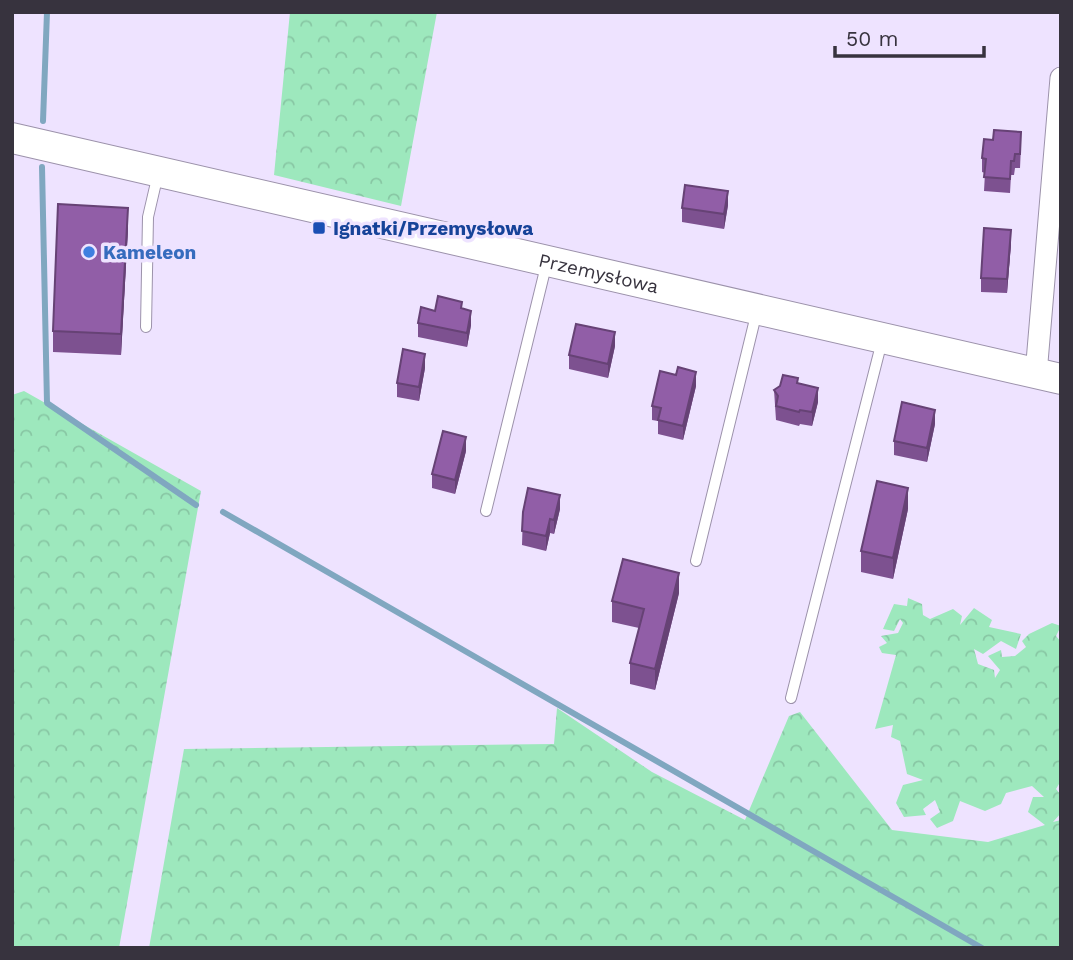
<svg xmlns="http://www.w3.org/2000/svg" width="1073" height="960" viewBox="0 0 1073 960" font-family="'Work Sans',sans-serif">
<style>
.forest{fill:url(#forest-crowns)}
.lines{fill:none;stroke-linecap:round;stroke-linejoin:round}
.stream{stroke:#80a7c0;stroke-width:6}
.lane-casing{stroke:#9c92ab;stroke-width:12}
.street-casing{stroke:#9c92ab;stroke-width:23}
.secondary-casing{stroke:#9c92ab;stroke-width:32}
.lane{stroke:#fff;stroke-width:10}
.street{stroke:#fff;stroke-width:21}
.secondary{stroke:#fff;stroke-width:30}
.wall{fill:#7d5190}
.shaded-wall{fill:#664275}
.building{fill:#915ea7;stroke:#664275;stroke-width:2}
.transit-dot{fill:#1a4fb4;stroke:#eee3ff;stroke-width:2.5}
.shop-dot{fill:#3f7fe0;stroke:#eee3ff;stroke-width:2.5}
.labels{text-anchor:middle;stroke-width:7;stroke-linejoin:round;paint-order:stroke}
.transit-label{font-size:19px;font-weight:bold;fill:#164399;stroke:#eee3ff;text-anchor:start}
.shop-label{font-size:19px;font-weight:bold;fill:#366cbe;stroke:#eee3ff;text-anchor:start}
.street-label{font-size:19px;fill:#37333e;stroke:#eee3ff}
</style>
<defs>
<pattern id="forest-crowns" width="20" height="18" patternUnits="userSpaceOnUse" patternTransform="scale(1.75)"><rect width="20" height="18" fill="#9de8bd"/><path d="M2 6a3 3 0 1 1 6 0M12 15a3 3 0 1 1 6 0" fill="none" stroke="#88c7a4"/></pattern>
</defs>
<rect width="100%" height="100%" fill="#eee3ff"/>
<path class="forest" d="M290,12H437L401,206L274,175Z
M24,391L201,491L119,948H12V395Z
M908,598L922,604L923,615L930,619L953,609L962,616L960,625L974,608L992,620L989,627L1021,634L1016,649L1001,641L983,654L974,649L978,664L994,670L995,678L1000,670L988,656L1001,650L1002,657L1015,656L1026,647L1022,641L1029,634L1052,623L1061,626L1056,636L1061,642V789L1059,784L1056,789L1061,795V813L1053,822L1061,820V948H149L184,749L554,744L557,708L652,772L745,820L789,716L800,712L892,830L988,842L1045,825L1028,812L1033,797H1044L1032,786L1006,793L1001,804L985,811L960,801L953,821L937,828L930,819L940,812L935,800L923,809L926,815L904,817L896,803L903,785L923,780L907,774L900,741L891,737L893,725L875,729L896,655L882,653L879,647L887,643L881,636L898,633L903,623L900,619L894,631L883,629L894,604L907,606Z"/>
<g class="lines">
<path class="stream" d="M43,121L47,12
M42,167L47,403L196,505
M223,512L982,948"/>
<g class="lane-casing">
<path id="lane" d="M146,327L148,217L158,174
M486,511L547,262
M696,561L757,311
M791,698L882,341"/>
</g>
<g class="street-casing">
<path id="street" d="M1036,374L1061,78"/>
</g>
<g class="secondary-casing">
<g id="secondary">
<path id="s1" d="M12,138L1061,379"/>
</g>
</g>
<use href="#lane" class="lane"/>
<use href="#street" class="street"/>
<use href="#secondary" class="secondary"/>
</g>
<path class="wall" d="M1021,146L1020,168H1015L1014,175H1011L1010,193L984,191L985,173L982,172V158Z
M728,205L724,229L682,222V208Z
M128,229L121,355L53,352V331Z
M1011,244L1007,293L981,292V278Z
M462,308L471,325L467,347L418,337V323Z
M615,346L608,378L569,369V355Z
M425,368L419,401L397,397V383Z
M676,375L696,386L683,440L658,434V421L652,420V406Z
M798,383L818,402L812,426L800,424L799,426L776,420L774,390Z
M935,424L927,462L894,455V441Z
M466,451L455,494L432,488V474Z
M560,509L554,534L550,533L546,551L522,545L523,512Z
M908,509L893,579L861,572V551Z
M679,593L655,690L630,684V663L639,628L612,622V601Z"/>
<path class="shaded-wall" d="M728,191V205L724,229V214Z
M128,208V229L121,355V334Z
M1011,230V244L1007,293V279Z
M471,311V325L467,347V333Z
M615,332V346L608,378V364Z
M425,354V368L419,401V387Z
M696,372V386L683,440V426Z
M818,388V402L812,426V412Z
M935,410V424L927,462V448Z
M466,437V451L455,494V480Z
M908,488V509L893,579V558Z
M560,495V509L554,534V520Z
M550,519V533L546,551V536Z
M679,573V593L655,690V669Z"/>
<path class="building" d="M994,130L1021,132L1020,154H1015L1014,161H1011L1010,179L984,177L986,159L982,158L984,139L993,140Z
M685,185L728,191L724,214L682,208Z
M58,204L128,208L121,334L53,331Z
M984,228L1011,230L1007,279L981,278Z
M438,296L462,302L461,308L471,311L467,333L418,323L421,307L435,311Z
M576,324L615,332L608,364L569,355Z
M403,349L425,354L419,387L397,383Z
M678,367L696,372L683,426L658,420L661,408L652,406L660,371L676,375Z
M783,375L798,378L797,383L818,388L812,412L800,410L799,412L776,406L778,396L774,390L780,386Z
M902,402L935,410L927,448L894,441Z
M443,431L466,437L455,480L432,474Z
M877,481L908,488L893,558L861,551Z
M528,488L560,495L554,520L550,519L546,536L522,531L523,512Z
M623,559L679,573L655,669L630,663L644,609L612,601Z"/>
<rect class="transit-dot" x="312" y="221" width="14" height="14" rx="3.5"/>
<circle class="shop-dot" cx="89" cy="252" r="7"/>
<g class="labels">
<g class="transit-label">
<text x="333" y="235">Ignatki/Przemysłowa</text>
</g>
<g class="shop-label">
<text x="103" y="259">Kameleon</text>
</g>
<g class="street-label">
<text dy="7" stroke="none"><textPath href="#s1" startOffset="602">Przemysłowa</textPath></text>
</g>
</g>
<rect width="1073" height="960" fill="none" stroke="#37333e" stroke-width="28"/>
<path d="M835 46v10h149v-10" fill="none" stroke="#37333e" stroke-width="3.5"/>
<text x="846" y="46" font-size="21" fill="#37333e" stroke="#eee3ff" stroke-width="5" paint-order="stroke">50 m</text>
</svg>
